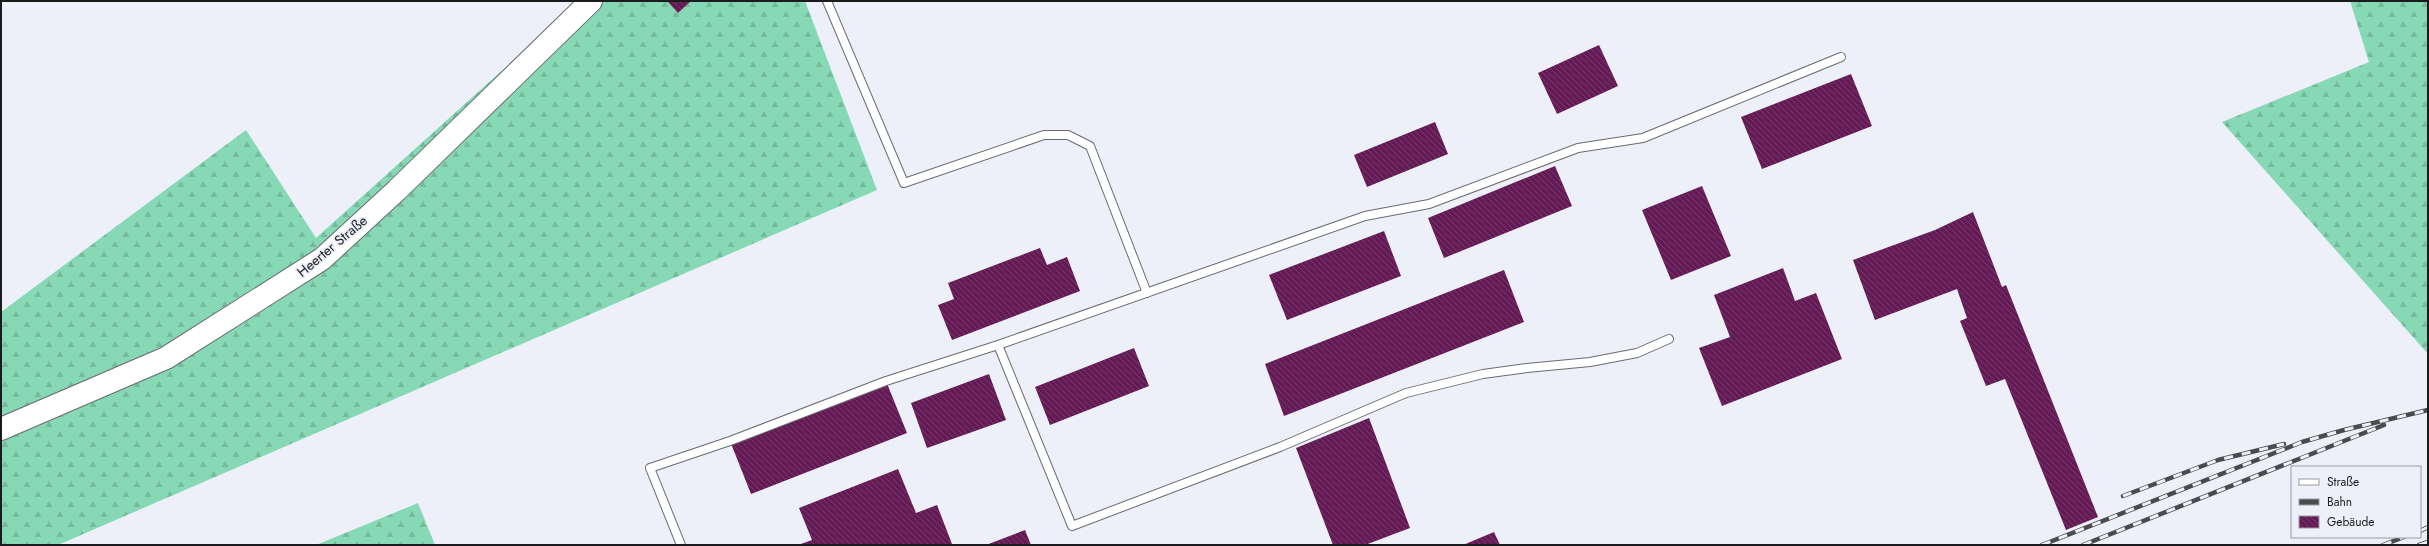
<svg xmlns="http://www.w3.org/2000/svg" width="2429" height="546" viewBox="0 0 2429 546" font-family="Jost,sans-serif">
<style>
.forest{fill:url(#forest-firs)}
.building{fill:url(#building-back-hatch)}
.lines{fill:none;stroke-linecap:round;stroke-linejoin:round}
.service-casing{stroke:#696b72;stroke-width:10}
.secondary-casing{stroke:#696b72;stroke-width:24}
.service{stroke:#fff;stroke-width:8}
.secondary{stroke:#fff;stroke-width:22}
.rail-casing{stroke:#4b4b4f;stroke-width:4.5}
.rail{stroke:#eef0f9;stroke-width:3;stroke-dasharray:9;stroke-linecap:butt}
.labels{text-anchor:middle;stroke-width:4;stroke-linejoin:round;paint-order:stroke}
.street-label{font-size:14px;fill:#1b1b1e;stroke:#eef0f9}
</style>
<defs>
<pattern id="forest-firs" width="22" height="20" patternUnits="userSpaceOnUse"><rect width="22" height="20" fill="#87d9b5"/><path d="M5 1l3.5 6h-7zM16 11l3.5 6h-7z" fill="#74ba9b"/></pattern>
<pattern id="building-back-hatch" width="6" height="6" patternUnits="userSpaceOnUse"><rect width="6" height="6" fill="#641a55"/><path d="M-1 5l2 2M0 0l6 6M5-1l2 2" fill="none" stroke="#753a6a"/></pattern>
</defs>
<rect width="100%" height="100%" fill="#eef0f9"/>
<path class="forest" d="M579,1H667L678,13L691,1H805L877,190L58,545H1V312L246,130L316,238Z
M2350,1H2428V354L2222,122L2369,62Z
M418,503L435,545H316Z"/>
<path class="building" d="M667,1H691L678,13Z
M1599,45L1618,86L1557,114L1538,73Z
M1851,74L1872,126L1762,169L1741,117Z
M1435,122L1448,154L1367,187L1354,155Z
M1555,166L1572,206L1444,258L1428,218Z
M1702,186L1731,256L1671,280L1642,210Z
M1973,212L2002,287L2006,285L2098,517L2066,530L2005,379L1986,386L1960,321L1967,318L1957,289L1875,320L1853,260L1935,230Z
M1384,231L1401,276L1287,320L1269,275Z
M1040,248L1047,265L1067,257L1080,291L952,340L938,305L954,299L948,283Z
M1783,268L1795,301L1816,293L1842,359L1722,406L1699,348L1730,337L1714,295Z
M1504,270L1524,322L1284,416L1265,364Z
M1134,348L1149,386L1050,425L1035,387Z
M989,374L1006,420L927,448L911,403Z
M886,381L907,433L751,494L730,441Z
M1369,418L1410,528L1365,545H1333L1296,448Z
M898,469L916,513L937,505L952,544L798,545L812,540L799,508Z
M1025,530L1031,545H986Z
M1494,532L1500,545H1463Z"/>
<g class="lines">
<g class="service-casing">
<path id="service" d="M827,1L904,183L1044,135H1068L1090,146L1147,293
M998,345L1072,526L1280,447L1406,393L1483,374L1527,368L1590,362L1637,353L1669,339
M681,545L650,468L730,441L886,381L998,345L1365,216L1429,204L1578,148L1643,138L1841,57"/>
</g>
<g class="secondary-casing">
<path id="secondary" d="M1,429L166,358L322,259L397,190L591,1"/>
</g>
<use href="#service" class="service"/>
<use href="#secondary" class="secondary"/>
<g class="rail-casing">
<path id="rail" d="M2123,496L2218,460L2284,444
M2420,531L2428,527
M2042,545L2302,442L2344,430L2428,410
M2083,545L2384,425
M2383,545L2404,537
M2419,545L2428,542"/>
</g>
<use href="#rail" class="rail"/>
</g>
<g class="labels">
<g class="street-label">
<text transform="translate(332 246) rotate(-40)" y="5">Heerter Straße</text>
</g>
</g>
<rect width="2429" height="546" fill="none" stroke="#1b1b1e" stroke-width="4"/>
<rect x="2291" y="466" width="130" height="72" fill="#eef0f9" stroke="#9a9ba1"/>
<rect x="2299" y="479" width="20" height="6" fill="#ffffff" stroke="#9a9ba1"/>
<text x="2327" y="486" font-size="12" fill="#1b1b1e">Straße</text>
<rect x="2299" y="499" width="20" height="6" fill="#4b4b4f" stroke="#9a9ba1"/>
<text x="2327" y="506" font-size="12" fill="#1b1b1e">Bahn</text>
<rect x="2299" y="516" width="20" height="12" fill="url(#building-back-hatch)" stroke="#9a9ba1"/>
<text x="2327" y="526" font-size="12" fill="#1b1b1e">Gebäude</text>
</svg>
